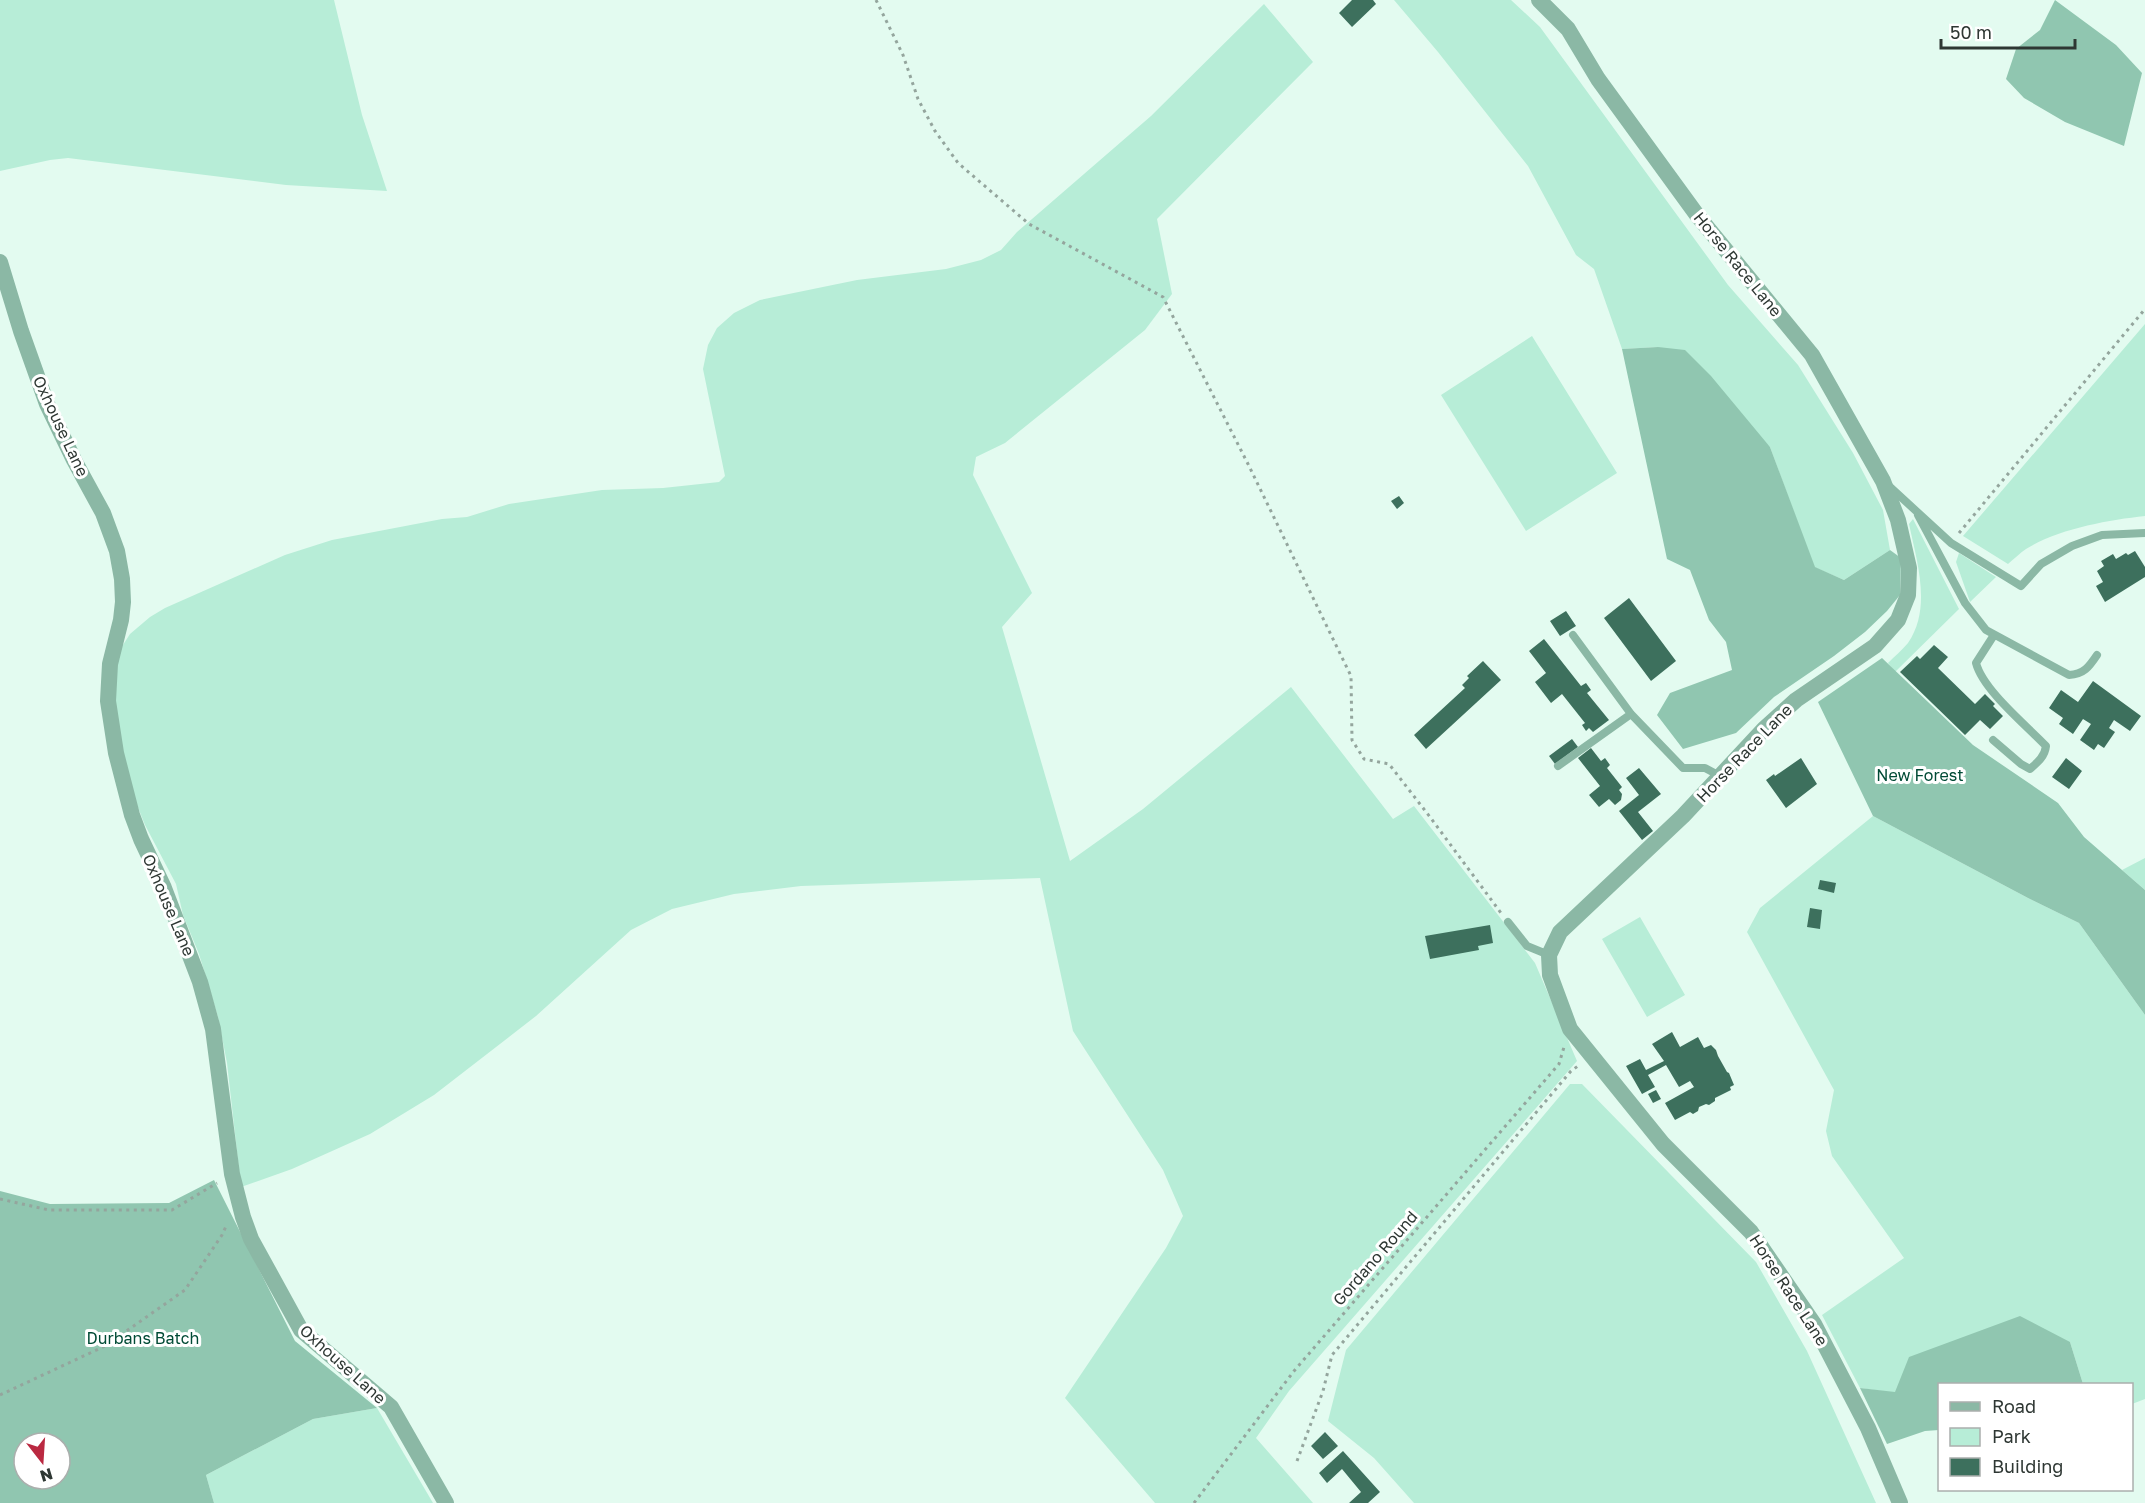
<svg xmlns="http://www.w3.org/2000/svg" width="2145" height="1503" viewBox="0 0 2145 1503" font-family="'Golos Text',sans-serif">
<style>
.green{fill:#b7edd7}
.forest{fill:#90c6b0;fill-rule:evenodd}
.building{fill:#3d705d}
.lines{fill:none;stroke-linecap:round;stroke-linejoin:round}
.path{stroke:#94a59d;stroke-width:3;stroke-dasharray:3 4.5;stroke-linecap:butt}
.lane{stroke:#8bb8a5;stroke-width:8}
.street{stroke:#8bb8a5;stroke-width:16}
.labels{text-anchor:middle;stroke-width:6;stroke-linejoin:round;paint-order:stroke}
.street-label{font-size:16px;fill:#2e3733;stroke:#fff}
.park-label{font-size:16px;fill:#004a35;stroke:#fff}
</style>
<rect width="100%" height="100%" fill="#e3fbf0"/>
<path class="green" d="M0,0H334L362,115L387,191L286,185L68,158L50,160L0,171Z
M1394,0H1511L1540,27L1728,285L1798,365L1853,453L1883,510L1890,550L1844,580L1814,567L1770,447L1658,347L1622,349L1594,269L1576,255L1528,166L1438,52Z
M1264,4L1313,62L1157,219L1172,294L1145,330L1005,443L976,457L973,475L1032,593L1002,627L1070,861L1143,809L1291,687L1393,819L1414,806L1535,963L1577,1061L1289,1391L1256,1438L1313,1503H1155L1065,1398L1166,1248L1183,1216L1163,1170L1073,1031L1040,878L801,886L734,894L672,909L631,930L536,1016L434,1095L370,1134L292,1169L241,1187L227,1063L218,1017L199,954L183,915L176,884L145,825L131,790L116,727L115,668L121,648L130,634L150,617L165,608L285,555L332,540L442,519L467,517L509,504L602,490L663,488L719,482L725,476L703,369L708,345L717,328L734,313L760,300L857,280L946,269L981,260L1001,250L1017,232L1151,116Z
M2145,324V516C2108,520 2058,529 2026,549C2020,553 2014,559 2008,564L1963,536Z
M1532,336L1617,473L1526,531L1441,395Z
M1913,519L1959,609L1895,672L1888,663C1894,657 1902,650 1908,643C1932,608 1917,562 1909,524Z
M1959,553L1996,577L1970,602L1956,562Z
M1873,816L2028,898L2079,923L2145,1015V1399L2132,1404V1384H2083L2070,1342L1895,1393L1860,1388L1822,1315L1904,1258L1832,1156L1826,1131L1834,1090L1747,932L1760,908Z
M2145,858V890L2122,870Z
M1640,917L1685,995L1647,1017L1602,939Z
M1570,1084H1582L1756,1262L1807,1351L1876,1503H1414L1374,1458L1328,1421L1346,1350Z
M377,1408L433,1503H214L206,1475L313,1419Z"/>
<path class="forest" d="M2055,0L2116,45L2142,73L2124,146L2065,122L2024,98L2006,79L2016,49L2040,30Z
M1658,347L1685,350L1711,376L1770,447L1815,567L1844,580L1890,550L1901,558L1900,595L1887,611L1865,632L1834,656L1774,697L1736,733L1683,749L1657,715L1670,693L1732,670L1726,642L1709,620L1690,570L1667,559L1622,349Z
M1882,658L1973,745L2058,803L2084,837L2145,890V1015L2079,923L2028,898L1873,816L1818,702Z
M214,1180L295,1341L377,1408L313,1419L206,1475L214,1503H0V1191L50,1204L169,1203ZM24,1443H60V1479H24Z
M2020,1316L2070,1342L2083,1384H1940L1939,1430L1925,1431L1887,1444L1860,1388L1895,1392L1909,1357Z"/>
<path class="building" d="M1352,0H1373L1376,4L1352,27L1339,13Z
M1399,496L1404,503L1397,509L1391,501Z
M2135,551L2145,567V577L2105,602L2096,586L2103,582L2097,571L2104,566L2101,561L2113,554L2116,559L2126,553L2128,555Z
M1629,598L1676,661L1651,681L1604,618Z
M1566,611L1576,626L1560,636L1550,621Z
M1544,639L1581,686L1586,683L1591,690L1587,693L1609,720L1593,732L1589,728L1586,731L1582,725L1585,723L1562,694L1551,703L1535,682L1546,673L1529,651Z
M1934,645L1948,657L1938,668L1975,704L1985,694L1995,704L1993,706L2003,716L1990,729L1980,720L1965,735L1900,672L1917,656L1920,659Z
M1483,661L1501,680L1426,749L1414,735L1465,688L1462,685L1469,678L1467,676Z
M2093,681L2141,716L2130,731L2114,720L2109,728L2115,732L2104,748L2098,744L2094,750L2080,740L2091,724L2083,719L2073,734L2059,724L2063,718L2049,708L2061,690L2078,702Z
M1572,739L1578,747L1555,764L1549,756Z
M1591,748L1601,761L1605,758L1610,765L1607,768L1622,787L1619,790L1622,794L1621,800L1615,805L1609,799L1599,807L1589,795L1600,786L1578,758Z
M1801,758L1817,784L1786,808L1766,780L1774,774L1775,776Z
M2066,758L2082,771L2069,789L2052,777Z
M1639,768L1661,794L1638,812L1653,831L1642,840L1619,811L1639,795L1626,778Z
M1820,880L1836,883L1834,893L1818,889Z
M1810,908L1822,910L1820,929L1807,927Z
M1490,925L1493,943L1478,946L1479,950L1430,959L1425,936Z
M1672,1032L1680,1047L1698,1037L1704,1048L1711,1045L1716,1050L1718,1056L1727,1072L1729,1073L1734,1085L1730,1087L1731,1090L1715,1098V1101L1709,1105L1706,1104L1699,1107L1698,1111L1693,1114L1690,1112L1675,1120L1665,1103L1694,1087L1690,1081L1679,1087L1666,1065L1648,1075L1655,1087L1642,1094L1626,1066L1640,1059L1646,1070L1664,1061L1652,1044Z
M1656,1090L1661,1099L1653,1103L1648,1094Z
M1325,1432L1338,1446L1323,1459L1311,1446Z
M1343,1451L1380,1492L1368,1503H1349L1361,1492L1342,1469L1327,1483L1319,1473Z"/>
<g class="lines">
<path class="path" d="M876,0L903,55L918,99L935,131L958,163L1029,224L1163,297L1248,464L1351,676L1352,740L1364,759L1389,764L1430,817L1501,913
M1959,533L2145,309
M0,1199L49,1210H172L217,1183
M0,1395L105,1346L185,1290L222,1235L227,1224
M1297,1461L1323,1391L1332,1355L1571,1071L1578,1066
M1194,1503L1294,1371L1559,1064L1564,1047"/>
<path class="lane" d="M1890,487L1951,543L2021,586L2041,564L2072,546L2102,535L2145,533
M1918,515L1965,603L1986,630L2069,675C2084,674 2089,667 2097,655
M1573,635L1631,714L1683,768H1705L1720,776
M1993,740L2021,764L2030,769C2038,762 2045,756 2046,746C2026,725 1983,690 1976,663L1994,635
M1558,766L1631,714
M1508,922L1527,946L1549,955"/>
<path class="street" d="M1539,0L1568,29L1598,79L1697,215L1812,355L1883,481L1898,520L1909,568L1908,595L1898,620L1875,646L1796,700L1764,729L1683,816L1560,932L1549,955L1550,975L1570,1029L1663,1144L1751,1232L1814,1324L1868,1428L1900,1503
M0,262L21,331L47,404L74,460L103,513L117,551L122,579L123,602L121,620L110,664L108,701L116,753L132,815L141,839L164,888L200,982L213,1029L232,1174L243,1217L251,1239L301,1330L391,1407L446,1503"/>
</g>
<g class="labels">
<g class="street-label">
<text transform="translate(1738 264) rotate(51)" y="6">Horse Race Lane</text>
<text transform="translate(61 426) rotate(65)" y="6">Oxhouse Lane</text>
<text transform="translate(1744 753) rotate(-46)" y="6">Horse Race Lane</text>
<text transform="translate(169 905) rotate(67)" y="6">Oxhouse Lane</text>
<text transform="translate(1375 1258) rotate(-49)" y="6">Gordano Round</text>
<text transform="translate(1789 1290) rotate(57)" y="6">Horse Race Lane</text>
<text transform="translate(343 1364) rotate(42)" y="6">Oxhouse Lane</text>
</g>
<g class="park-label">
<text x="1920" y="781">New Forest</text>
<text x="143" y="1344">Durbans Batch</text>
</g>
</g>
<rect x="1938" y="1383" width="195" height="108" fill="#ffffff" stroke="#abafad" stroke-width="1.5"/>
<rect x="1950" y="1402" width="30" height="9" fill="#8bb8a5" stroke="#abafad" stroke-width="1.5"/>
<text x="1992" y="1413" font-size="18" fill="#2e3733">Road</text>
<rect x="1950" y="1428" width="30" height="18" fill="#b7edd7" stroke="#abafad" stroke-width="1.5"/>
<text x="1992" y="1443" font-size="18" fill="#2e3733">Park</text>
<rect x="1950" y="1458" width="30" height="18" fill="#3d705d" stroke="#abafad" stroke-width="1.5"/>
<text x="1992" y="1473" font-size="18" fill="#2e3733">Building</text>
<g transform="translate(42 1461) rotate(163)"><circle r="28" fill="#ffffff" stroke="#abafad" stroke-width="1.5"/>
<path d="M0-4.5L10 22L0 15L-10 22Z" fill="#ba2941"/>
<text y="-9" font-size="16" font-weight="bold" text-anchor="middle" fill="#2e3733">N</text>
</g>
<path d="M1941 39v9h134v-9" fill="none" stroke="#2e3733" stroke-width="3"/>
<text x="1950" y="39" font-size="18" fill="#2e3733" stroke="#ffffff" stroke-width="4.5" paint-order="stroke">50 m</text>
</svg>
